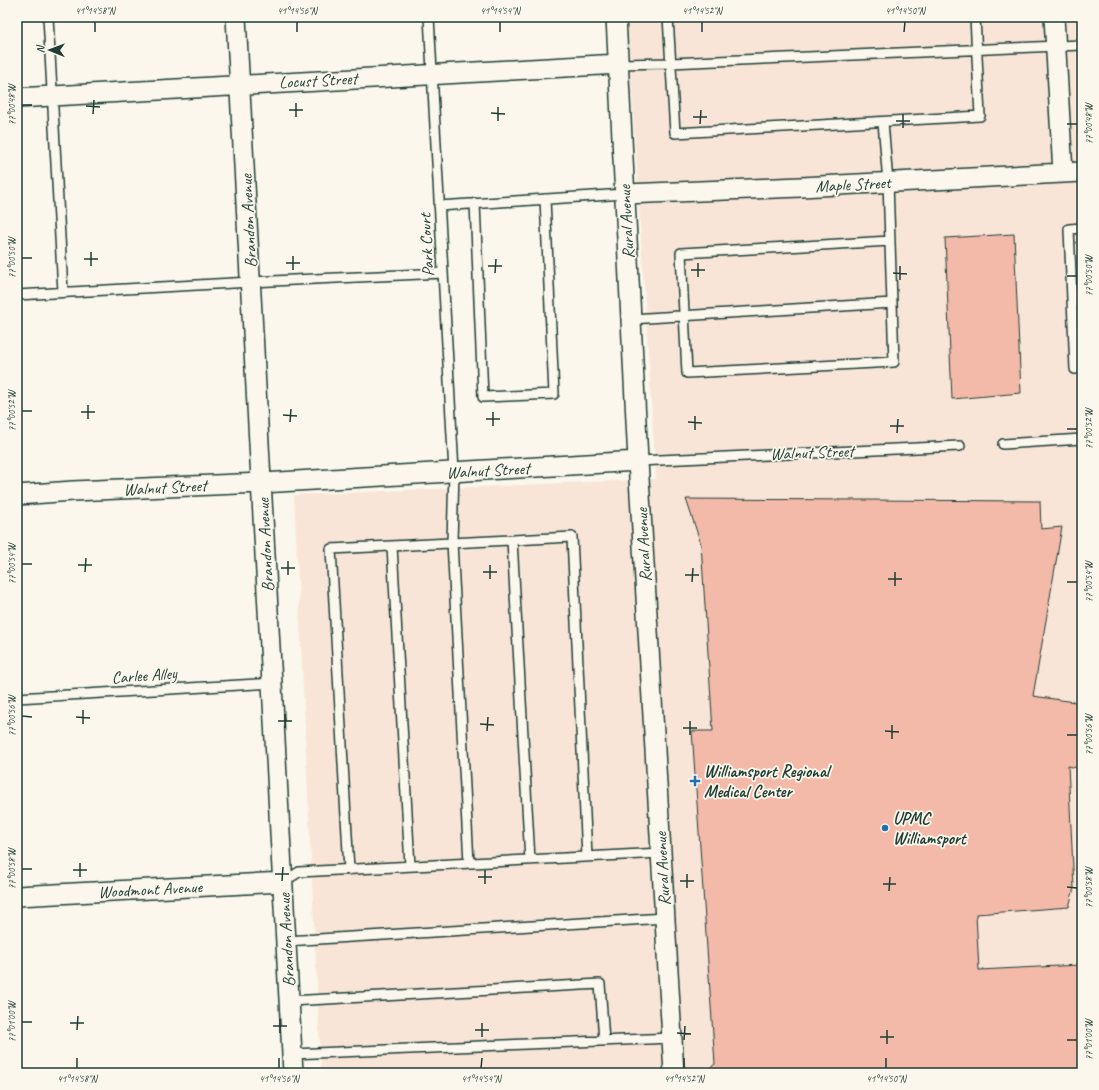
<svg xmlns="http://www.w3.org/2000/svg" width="1099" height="1090" viewBox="0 0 1099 1090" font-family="Caveat,sans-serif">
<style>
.built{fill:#f9e5d8}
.building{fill:#f3baaa;stroke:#1f3d34}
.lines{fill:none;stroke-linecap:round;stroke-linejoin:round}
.lane-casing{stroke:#1f3d34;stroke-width:12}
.street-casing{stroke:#1f3d34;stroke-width:22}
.lane{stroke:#fbf7ec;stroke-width:9}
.street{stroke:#fbf7ec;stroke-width:19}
.ticks{fill:none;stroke:#1f3d34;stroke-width:1.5}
.poi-dot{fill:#1f6fb2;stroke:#fbf7ec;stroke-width:1.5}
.labels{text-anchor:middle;stroke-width:3.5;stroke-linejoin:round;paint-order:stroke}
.street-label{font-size:17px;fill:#1f3d34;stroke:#fbf7ec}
.poi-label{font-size:17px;font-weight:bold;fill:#1f3d34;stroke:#fbf7ec;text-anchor:start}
.neatline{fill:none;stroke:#1f3d34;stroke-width:1.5}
.ticks-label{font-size:10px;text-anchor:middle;fill:#1f3d34}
</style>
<rect width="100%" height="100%" fill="#fbf7ec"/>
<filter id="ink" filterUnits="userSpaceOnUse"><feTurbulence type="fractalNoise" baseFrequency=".025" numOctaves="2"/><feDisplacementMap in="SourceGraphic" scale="8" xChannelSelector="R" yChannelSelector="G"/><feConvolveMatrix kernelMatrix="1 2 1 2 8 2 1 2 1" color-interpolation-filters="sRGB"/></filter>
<g filter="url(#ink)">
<path class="built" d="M627,17H1082V1073H321L294,495L656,479Z"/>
<path class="building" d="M1014,234L1021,393L952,399L945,238Z
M686,499L1040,501L1041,529L1062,527L1033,696L1082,703V769L1068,766L1074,888L1069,907L976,914L979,970L1079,965L1082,1034V1073H704L715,1064L692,731H713L701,544Z"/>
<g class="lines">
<g class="lane-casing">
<path id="lane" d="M48,17L63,292
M429,17L454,472L452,542L469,863
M668,17L675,133L980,116L975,17
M619,64L670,63L1082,45
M475,203L483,397L554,394L545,199
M439,206L625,194
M1082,228L1069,229L1075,369L1082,368
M890,241L681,253L687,373L894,362L892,303
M17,295L251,282L443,273
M631,319L892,303L888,182L883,122
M1003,444L1082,439
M638,461L960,446
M512,540L530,860
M392,546L410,866
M17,698L273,683
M349,870L331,549L572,537L587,857
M283,882L299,872L661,853
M286,941L665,918
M290,1001L600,984L604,1041
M292,1054L672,1038"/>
</g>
<g class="street-casing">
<path id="street" d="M236,17L293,1073
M616,17L638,461L674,1073
M1054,17L1063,173
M17,98L619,64
M625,194L801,187L1082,172
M17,495L73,491L262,483L638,461
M17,896L283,882"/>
</g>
<use href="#lane" class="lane"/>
<use href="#street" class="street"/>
</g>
</g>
<path class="ticks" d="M95,32V22M297,32V22M500,32V22M702,32V22M904,32L905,22M22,105H32M86,106L100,107M289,110H303M491,113L505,114M93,114L94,100M296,117V103M693,117H707M498,121V107M896,121H910M700,124L701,110M1067,124H1077M903,128V114M22,258H32M84,259H98M286,263H300M91,266V252M488,266H502M293,270V256M691,270H705M495,273L496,259M893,273L907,274M1067,276H1077M698,277V263M900,280V266M22,411H32M81,412H95M283,415L297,416M88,419V405M486,419H500M290,422L291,409M688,422L702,423M493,426V412M890,426H904M1067,429H1077M695,430V416M897,433L898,419M22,564H32M78,565H92M281,568H295M85,572L86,558M483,572H497M288,575V561M685,575H699M490,579V565M888,579H902M692,582L693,568M1067,582H1077M895,586V572M22,716L32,717M76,717L90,718M278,721H292M83,724V710M480,724L494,725M285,728V714M683,728H697M487,731L488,717M885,731L899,732M690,735V721M1067,735H1077M892,739V725M22,869H32M73,870H87M275,874H289M80,877V863M478,877H492M282,881L283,867M680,881H694M485,884V870M883,884H896M1067,887L1077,888M687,888V874M889,891L890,877M22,1022H32M70,1023H84M273,1026H287M77,1030L78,1016M475,1030H489M280,1033V1019M677,1033L691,1034M482,1037V1023M880,1037H894M684,1040L685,1026M1067,1040H1077M887,1044V1030M77,1068V1058M279,1068V1058M481,1068L482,1058M684,1068V1058M886,1068V1058"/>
<g class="poi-dot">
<path d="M693 775h4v4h4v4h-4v4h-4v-4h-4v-4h4z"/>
<circle cx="885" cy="828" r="4"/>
</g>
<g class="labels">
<g class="street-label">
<text transform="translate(318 80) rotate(-3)" y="6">Locust Street</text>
<text transform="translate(853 184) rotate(-3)" y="6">Maple Street</text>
<text transform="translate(248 221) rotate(-93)" y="6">Brandon Avenue</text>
<text transform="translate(626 222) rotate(-93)" y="6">Rural Avenue</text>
<text transform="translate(426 245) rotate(-93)" y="6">Park Court</text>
<text transform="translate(812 452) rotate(-2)" y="6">Walnut Street</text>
<text transform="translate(488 470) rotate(-3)" y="6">Walnut Street</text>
<text transform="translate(165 487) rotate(-3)" y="6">Walnut Street</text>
<text transform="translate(265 545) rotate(-93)" y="6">Brandon Avenue</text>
<text transform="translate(643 545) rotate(-93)" y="6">Rural Avenue</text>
<text transform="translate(144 675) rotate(-4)" y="6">Carlee Alley</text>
<text transform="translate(662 869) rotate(-93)" y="6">Rural Avenue</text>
<text transform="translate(150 889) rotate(-3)" y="6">Woodmont Avenue</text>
<text transform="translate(286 940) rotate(-93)" y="6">Brandon Avenue</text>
</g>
<g class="poi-label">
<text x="704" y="777">Williamsport Regional<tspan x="704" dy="20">Medical Center</tspan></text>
<text x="893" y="824">UPMC<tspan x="893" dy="20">Williamsport</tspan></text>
</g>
</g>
<rect width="1099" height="1090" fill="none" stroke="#fbf7ec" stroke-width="44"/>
<g transform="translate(50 50) rotate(271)" stroke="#fbf7ec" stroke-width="3" paint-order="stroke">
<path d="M0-3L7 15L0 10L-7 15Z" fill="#1f3d34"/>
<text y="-6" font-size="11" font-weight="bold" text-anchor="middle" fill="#1f3d34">N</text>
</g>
<rect x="22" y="22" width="1055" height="1046" class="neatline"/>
<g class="ticks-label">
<text x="95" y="14">41°14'58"N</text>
<text x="297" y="14">41°14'56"N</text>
<text x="500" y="14">41°14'54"N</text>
<text x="702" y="14">41°14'52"N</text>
<text x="905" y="14">41°14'50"N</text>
<text transform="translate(11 105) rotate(-90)" y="4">77°00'48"W</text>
<text transform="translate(1088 124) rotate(-90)" y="4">77°00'48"W</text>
<text transform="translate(11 258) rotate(-90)" y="4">77°00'50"W</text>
<text transform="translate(1088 276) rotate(-90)" y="4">77°00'50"W</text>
<text transform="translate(11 411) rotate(-90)" y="4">77°00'52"W</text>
<text transform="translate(1088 429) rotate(-90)" y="4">77°00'52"W</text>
<text transform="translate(11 564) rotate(-90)" y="4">77°00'54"W</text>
<text transform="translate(1088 582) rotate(-90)" y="4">77°00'54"W</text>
<text transform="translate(11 716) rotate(-90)" y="4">77°00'56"W</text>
<text transform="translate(1088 735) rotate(-90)" y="4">77°00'56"W</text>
<text transform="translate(11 869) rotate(-90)" y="4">77°00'58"W</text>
<text transform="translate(1088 888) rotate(-90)" y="4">77°00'58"W</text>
<text transform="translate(11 1022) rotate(-90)" y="4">77°01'00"W</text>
<text transform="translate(1088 1040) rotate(-90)" y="4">77°01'00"W</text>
<text x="77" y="1082">41°14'58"N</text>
<text x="279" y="1082">41°14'56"N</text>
<text x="481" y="1082">41°14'54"N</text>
<text x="684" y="1082">41°14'52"N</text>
<text x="886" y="1082">41°14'50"N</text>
</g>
</svg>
